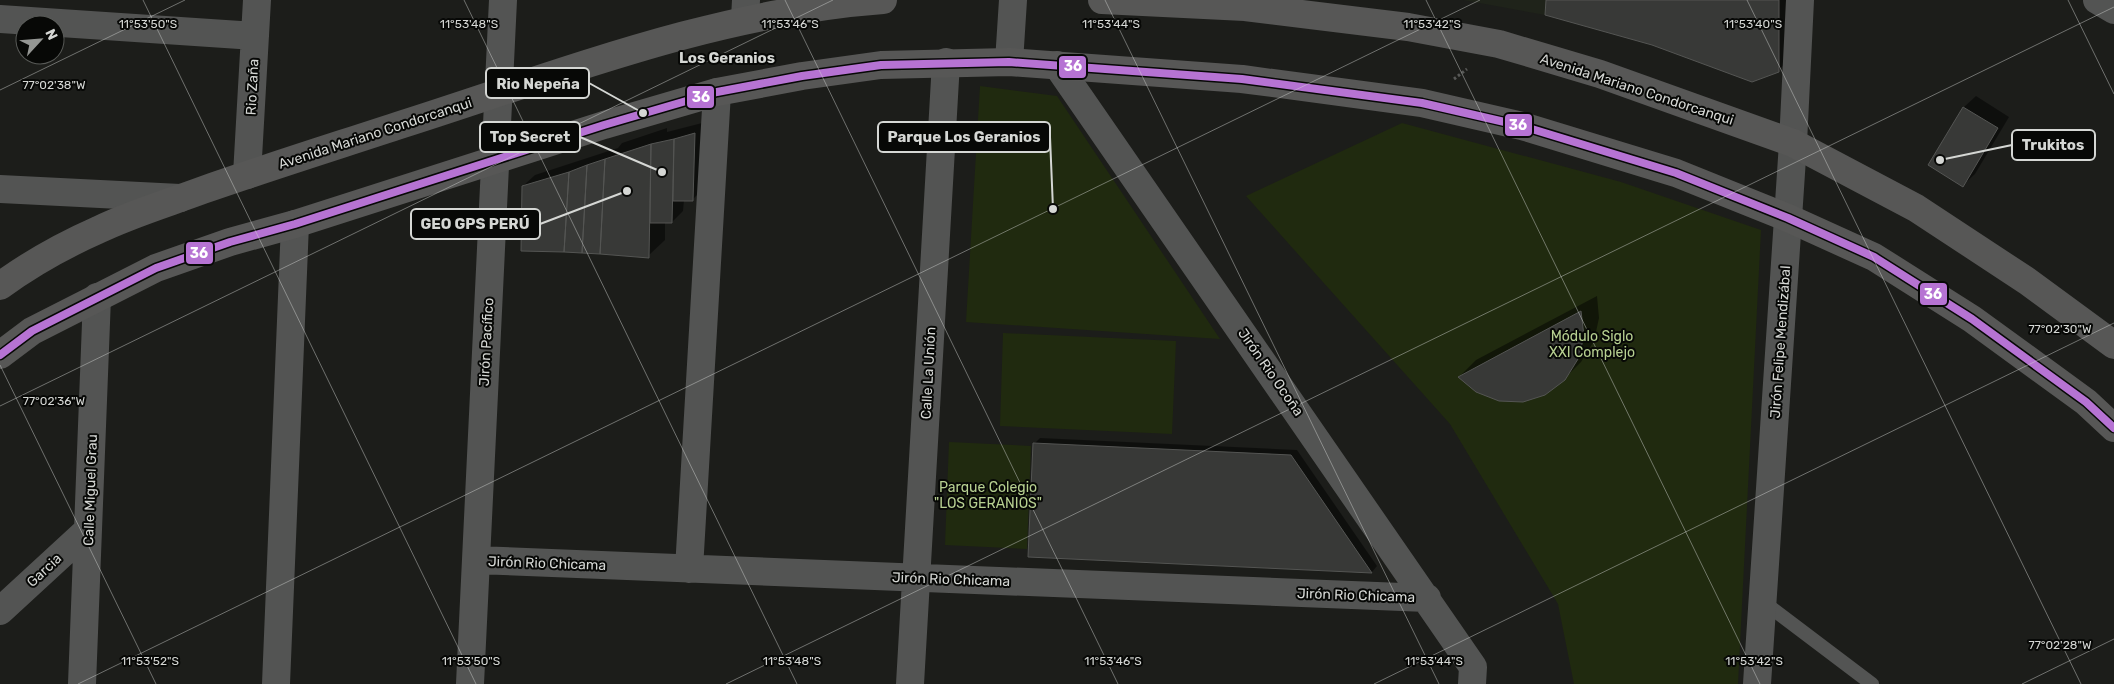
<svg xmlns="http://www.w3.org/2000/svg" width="2114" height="684" viewBox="0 0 2114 684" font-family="Rubik,sans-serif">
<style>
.built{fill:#1f231a}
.green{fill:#202a0f}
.shadow{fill:#0007}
.building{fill:#383937;stroke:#545553}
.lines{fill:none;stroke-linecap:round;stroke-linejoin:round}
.path{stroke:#585957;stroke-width:3;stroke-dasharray:2.5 2.5;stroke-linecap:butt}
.service{stroke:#535453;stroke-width:14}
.minor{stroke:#535453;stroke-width:28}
.secondary{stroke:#575756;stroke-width:28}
.bus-1-casing{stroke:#070806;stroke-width:11}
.bus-1{stroke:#b673d3;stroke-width:8}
.ticks{fill:none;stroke:#d5d7d4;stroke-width:1;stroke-opacity:0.45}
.labels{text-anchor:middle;stroke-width:4;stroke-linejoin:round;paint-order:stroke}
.street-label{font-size:14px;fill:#d5d7d4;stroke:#070806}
.park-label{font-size:14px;fill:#b7d091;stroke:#070806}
.neighbourhood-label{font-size:15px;font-weight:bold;fill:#d5d7d4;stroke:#070806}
.ticks-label{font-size:12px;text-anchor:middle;fill:#d5d7d4;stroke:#070806;stroke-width:4;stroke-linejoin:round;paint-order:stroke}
.leader{fill:none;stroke:#d5d7d4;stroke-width:2}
.callout-dot{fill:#d5d7d4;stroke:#070806;stroke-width:2}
.callout{fill:#070806;stroke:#d5d7d4;stroke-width:2}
.callout-label{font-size:15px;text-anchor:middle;font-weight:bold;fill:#d5d7d4}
.line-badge{stroke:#070806;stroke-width:2}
.badge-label{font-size:14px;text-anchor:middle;font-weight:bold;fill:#fff}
</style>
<rect width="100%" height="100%" fill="#1c1d1a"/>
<path class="built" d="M1463,0H1546L1545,15Z"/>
<path class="green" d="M980,86L1057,96L1220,339L966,322Z
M1402,123L1621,182L1761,230L1738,684H1574L1558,604L1450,424L1246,196Z
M1003,333L1176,341L1172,434L1000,426Z
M949,442L1031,446L1027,549L945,545Z"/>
<path class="shadow" d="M1547,0H1798V50L1778,71Z
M1976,96L2009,117L1975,174L1963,185L1929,165L1964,107Z
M706,122L704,188L693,199L684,200L683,211L672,222H665V240L648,256L523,186L535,175L618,148L622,143L667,128V132Z
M1597,296L1599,318L1594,341L1581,362L1564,379L1460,376L1476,360Z
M1040,438L1297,450L1377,566L1372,572L1029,556L1034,444Z"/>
<path class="building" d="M1546,0H1779V72L1752,82L1652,45L1545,15Z
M1963,107L1998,128L1963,187L1928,165Z
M695,133L693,201H673L674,139Z
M674,139L672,223H650L651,144Z
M651,144L649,258L600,254L605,159Z
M605,159L600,254L582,253L587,165Z
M587,165L582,253L564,252L569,172Z
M569,172L564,252L521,251L522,186Z
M1581,311L1584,336L1578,359L1565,380L1545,395L1523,402L1499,401L1476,392L1458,377Z
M1033,443L1291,455L1372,573L1028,557Z"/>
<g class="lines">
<path class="path" d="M1454,79L1467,69"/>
<path class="service" d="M1762,601L1872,684"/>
<path class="minor" d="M2097,0L2114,10
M0,19L255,36
M745,19L746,0
M1009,62L1013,0
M1057,65L1473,667L1472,684
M247,175L257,0
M0,189L180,198
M476,560L1427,598
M689,569L717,92
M0,611L88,530
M82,684L97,297
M276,684L295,224
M470,684L503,0
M910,684L946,62
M1757,684L1793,143L1800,0"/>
<path class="secondary" d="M1102,0L1245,7L1408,27L1499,44L1600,74L1793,143L1916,208L2027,281L2114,345
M0,286C30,264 64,245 98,230C131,214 168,203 203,190C269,167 336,146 403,124C560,74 717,12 883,0
M0,355L32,331L156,268L230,242L295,224L604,125L717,92L802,76L881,65L1009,62L1242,79L1422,103L1522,126L1676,173L1788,218L1874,257L1972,319L2086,402L2114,428"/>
<g class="bus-1-casing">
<path id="bus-1" d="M0,355L32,331L156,268L230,242L295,224L604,125L717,92L802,76L881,65L1009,62L1242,79L1422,103L1522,126L1676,173L1788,218L1874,257L1972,319L2086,402L2114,428"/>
</g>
<use href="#bus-1" class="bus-1"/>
</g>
<path class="ticks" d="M143,0L476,684M464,0L797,684M785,0L1118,684M1105,0L1439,684M1426,0L1760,684M1747,0L2081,684M2068,0L2114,94M0,90L185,0M0,365L156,684M0,406L833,0M78,684L1480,0M726,684L2114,7M1374,684L2114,323M2022,684L2114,639"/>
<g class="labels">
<g class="street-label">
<text transform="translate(252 87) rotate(-87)" y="5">Rio Zaña</text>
<text transform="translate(1637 89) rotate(18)" y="5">Avenida Mariano Condorcanqui</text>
<text transform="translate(375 133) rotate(-18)" y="5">Avenida Mariano Condorcanqui</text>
<text transform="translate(486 342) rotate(-87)" y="5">Jirón Pacífico</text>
<text transform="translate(1780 342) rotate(-86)" y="5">Jirón Felipe Mendizábal</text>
<text transform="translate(1271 372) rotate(55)" y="5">Jirón Rio Ocoña</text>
<text transform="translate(928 373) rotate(-87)" y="5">Calle La Unión</text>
<text transform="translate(90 490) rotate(-88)" y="5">Calle Miguel Grau</text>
<text transform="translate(547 563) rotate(2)" y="5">Jirón Rio Chicama</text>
<text transform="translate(44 570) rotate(-43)" y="5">Garcia</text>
<text transform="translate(951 579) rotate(2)" y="5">Jirón Rio Chicama</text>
<text transform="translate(1356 595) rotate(2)" y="5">Jirón Rio Chicama</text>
</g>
<g class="park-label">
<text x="1592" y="341">Módulo Siglo<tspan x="1592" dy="16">XXI Complejo</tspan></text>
<text x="988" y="492">Parque Colegio<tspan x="988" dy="16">"LOS GERANIOS"</tspan></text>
</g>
<g class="neighbourhood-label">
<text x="727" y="63">Los Geranios</text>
</g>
</g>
<g class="ticks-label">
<text x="148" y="28">11°53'50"S</text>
<text x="469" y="28">11°53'48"S</text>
<text x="790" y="28">11°53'46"S</text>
<text x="1111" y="28">11°53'44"S</text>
<text x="1432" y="28">11°53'42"S</text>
<text x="1753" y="28">11°53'40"S</text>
<text x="54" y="89">77°02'38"W</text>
<text x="2060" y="333">77°02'30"W</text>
<text x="54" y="405">77°02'36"W</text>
<text x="2060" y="649">77°02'28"W</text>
<text x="150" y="665">11°53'52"S</text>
<text x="471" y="665">11°53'50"S</text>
<text x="792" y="665">11°53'48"S</text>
<text x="1113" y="665">11°53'46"S</text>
<text x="1434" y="665">11°53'44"S</text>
<text x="1754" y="665">11°53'42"S</text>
</g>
<path class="leader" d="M643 113L589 83M662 172L580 137M1053 209L1050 137M1940 160L2012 145M627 191L540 224"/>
<g class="callout-dot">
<circle cx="643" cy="113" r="5"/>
<circle cx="662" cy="172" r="5"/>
<circle cx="1053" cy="209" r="5"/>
<circle cx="1940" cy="160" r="5"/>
<circle cx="627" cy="191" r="5"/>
</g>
<g class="callout">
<rect x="486" y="68" width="103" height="30" rx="5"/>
<rect x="480" y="122" width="100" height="30" rx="5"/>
<rect x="878" y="122" width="172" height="30" rx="5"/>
<rect x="2012" y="130" width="83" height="30" rx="5"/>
<rect x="411" y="209" width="129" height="30" rx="5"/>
</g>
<g class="callout-label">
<text x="538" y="89">Rio Nepeña</text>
<text x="530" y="142">Top Secret</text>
<text x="964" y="142">Parque Los Geranios</text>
<text x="2053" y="150">Trukitos</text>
<text x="475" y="229">GEO GPS PERÚ</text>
</g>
<g class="line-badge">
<rect x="1058" y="55" width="29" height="24" rx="5" fill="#b673d3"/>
<rect x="686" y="85" width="29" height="24" rx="5" fill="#b673d3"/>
<rect x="1504" y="113" width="29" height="24" rx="5" fill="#b673d3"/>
<rect x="185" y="241" width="29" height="24" rx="5" fill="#b673d3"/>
<rect x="1919" y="282" width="29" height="24" rx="5" fill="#b673d3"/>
</g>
<g class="badge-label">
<text x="1073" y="71">36</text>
<text x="701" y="102">36</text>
<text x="1518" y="130">36</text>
<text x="199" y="258">36</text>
<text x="1933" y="299">36</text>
</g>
<g transform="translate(40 40) rotate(64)"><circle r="24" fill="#070806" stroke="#595b58"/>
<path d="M0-4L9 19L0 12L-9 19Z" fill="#949693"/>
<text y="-8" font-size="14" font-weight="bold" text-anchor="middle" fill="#d5d7d4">N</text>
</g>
</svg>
